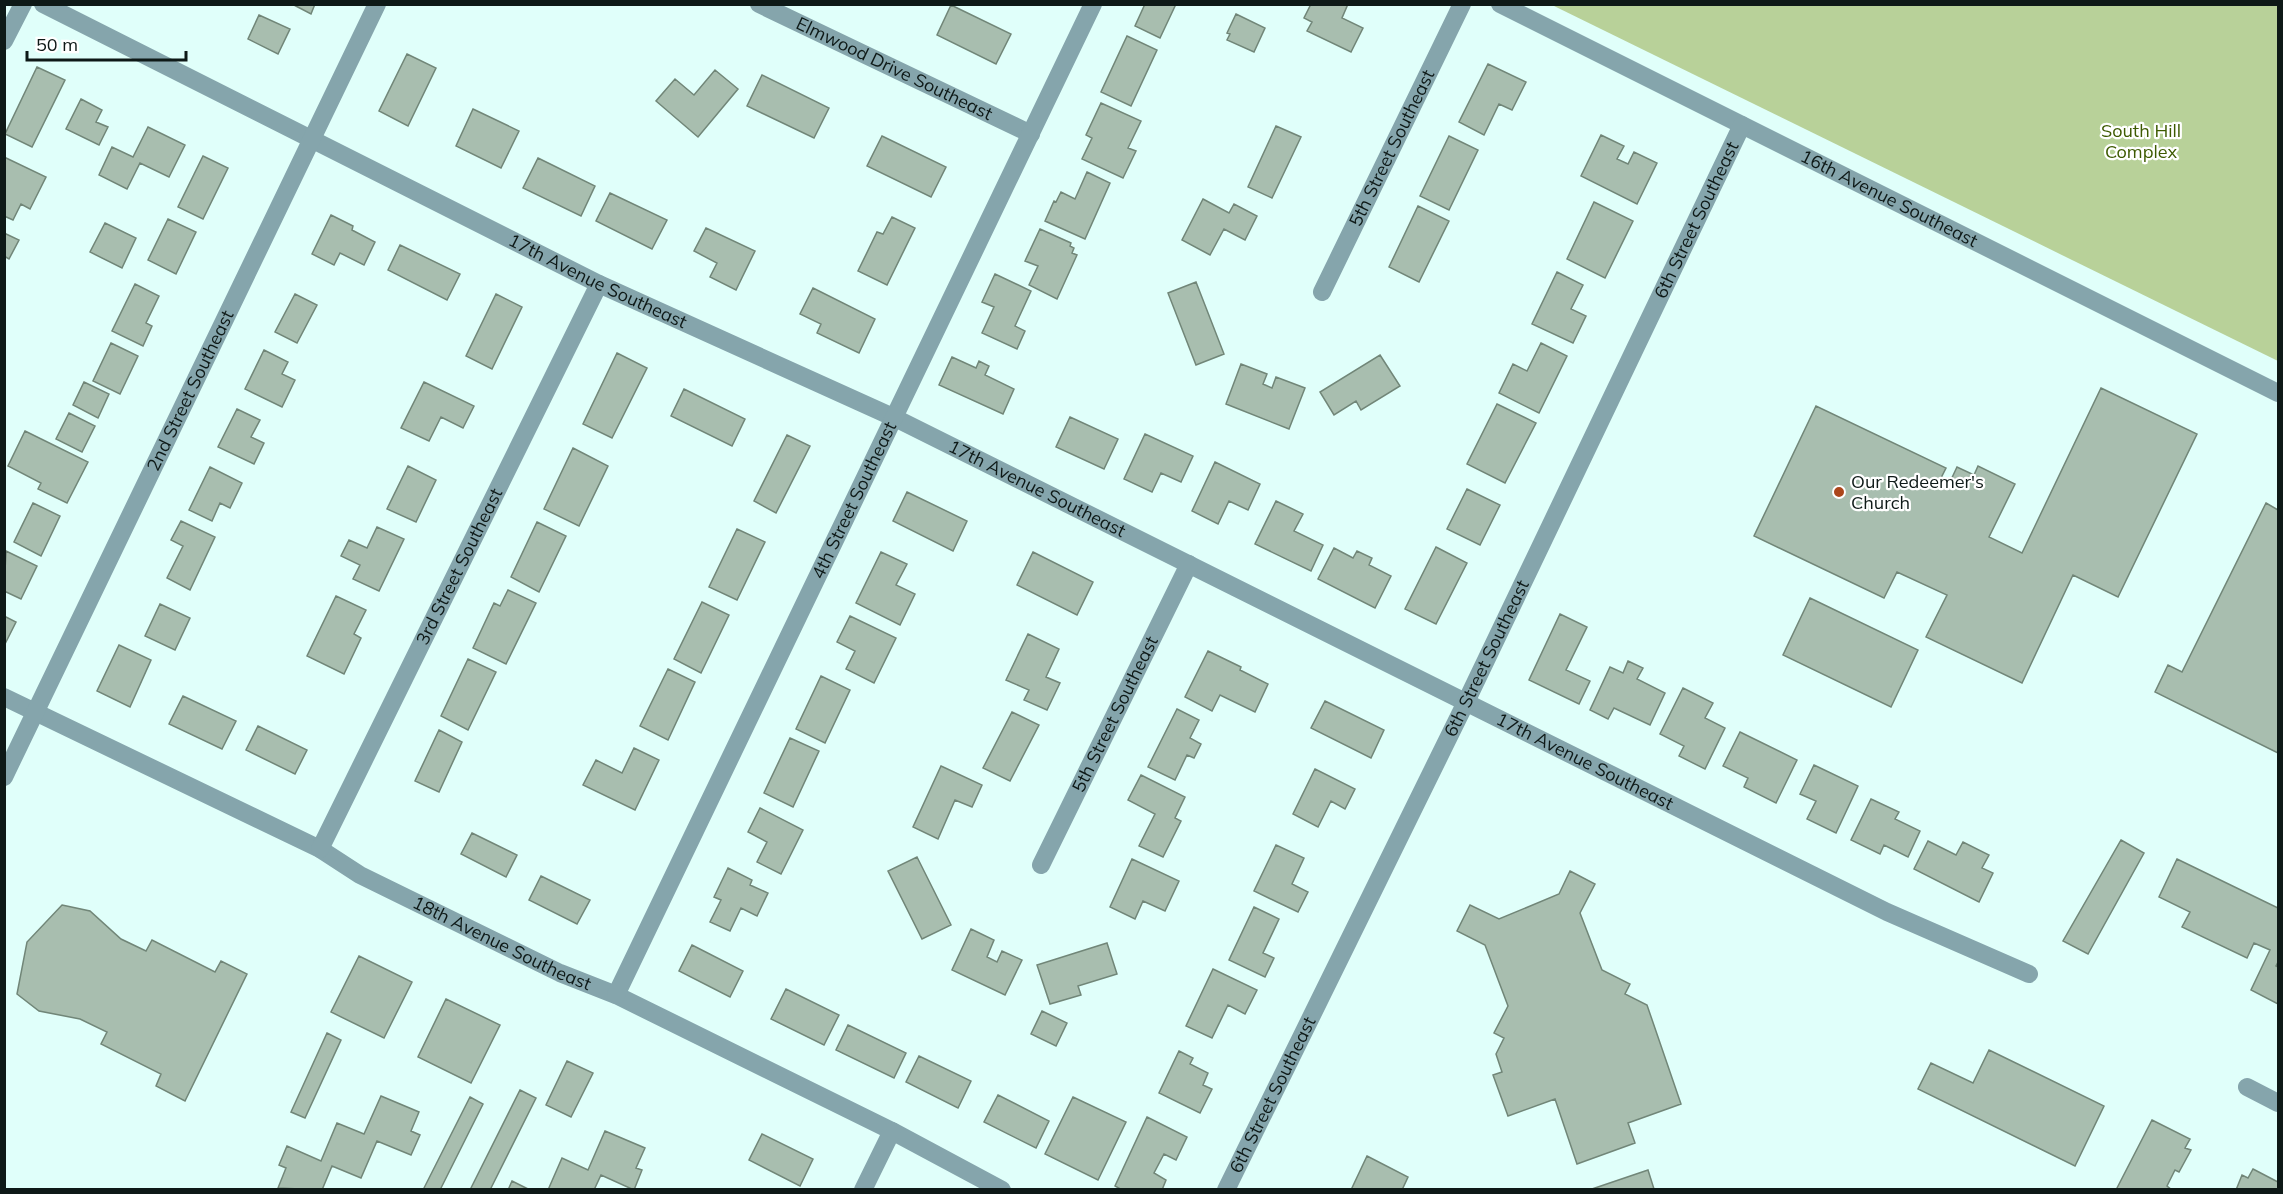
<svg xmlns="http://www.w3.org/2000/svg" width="2283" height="1194" viewBox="0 0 2283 1194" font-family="Mulish,sans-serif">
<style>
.green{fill:#b8d199}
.building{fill:#a8beaf;stroke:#718678;stroke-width:1.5}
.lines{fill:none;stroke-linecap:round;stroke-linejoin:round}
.minor{stroke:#85a5ac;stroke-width:18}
.poi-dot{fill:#ac461b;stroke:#fff;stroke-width:2}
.labels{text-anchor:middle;stroke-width:4.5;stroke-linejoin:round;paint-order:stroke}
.street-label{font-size:18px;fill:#0e1917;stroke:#fff}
.park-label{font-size:18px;fill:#3d5a01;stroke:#fff}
.poi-label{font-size:18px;fill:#0e1917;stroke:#fff;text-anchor:start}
</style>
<rect width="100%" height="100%" fill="#e0fffa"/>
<path class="green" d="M1552,5H2278V361Z"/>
<path class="building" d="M292,4H315L311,14Z
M1145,4H1176L1160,38L1135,26Z
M1311,4H1348L1342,18L1363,28L1351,52L1307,31L1312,22L1304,18Z
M951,5L1011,34L996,64L937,35Z
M1236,14L1265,28L1254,52L1227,40L1230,34L1227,33Z
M259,15L290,29L278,54L248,39Z
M1127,36L1157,50L1131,106L1101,92Z
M407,54L436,68L408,126L379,111Z
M1488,64L1526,82L1512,110L1499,104L1484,135L1459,122Z
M37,67L65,80L32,147L5,134Z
M715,70L738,89L698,137L656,101L675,79L694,95Z
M762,75L829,108L814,138L747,106Z
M81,99L102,110L96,122L108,127L99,145L66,129Z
M1101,103L1141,121L1128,148L1136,151L1123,178L1082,159L1092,138L1086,135Z
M473,109L519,131L501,168L456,146Z
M1276,126L1301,137L1272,198L1248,187Z
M148,127L185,145L169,177L140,163L127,189L99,175L112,147L133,157Z
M1601,135L1624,146L1617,159L1628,164L1634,152L1657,163L1637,204L1581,176Z
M882,136L946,167L931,197L867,166Z
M1449,136L1478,150L1449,210L1420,196Z
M203,156L228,168L203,219L178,207Z
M4,157L46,177L30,209L21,204L13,220L4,216Z
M538,158L595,186L581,216L523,188Z
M1087,172L1110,183L1085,239L1045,221L1054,201L1056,202L1061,192L1075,199Z
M610,193L667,220L652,249L596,221Z
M1203,199L1229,213L1234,204L1257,216L1245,240L1224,229L1210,255L1182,240Z
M1594,202L1633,221L1605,278L1567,259Z
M1418,206L1449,221L1419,282L1389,267Z
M331,215L353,226L352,230L375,242L364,265L340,253L334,265L312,254Z
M892,217L915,228L887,285L858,271L877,232L883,234Z
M168,219L196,232L176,274L148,260Z
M105,223L136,238L122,268L90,252Z
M706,228L755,251L736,290L710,277L717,263L694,251Z
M1040,229L1071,243L1070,246L1074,248L1072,253L1077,255L1057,299L1029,285L1038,266L1025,261Z
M4,233L19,240L9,259L4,256Z
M400,245L460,274L447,300L388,270Z
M1557,272L1583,285L1571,309L1586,316L1573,343L1532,324Z
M995,274L1031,291L1015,326L1025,331L1017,349L982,333L994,307L982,302Z
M1196,282L1224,354L1196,365L1168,293Z
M135,284L159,296L146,323L152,326L143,346L112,331Z
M813,288L875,319L859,353L817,333L821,324L800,314Z
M295,294L317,305L297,343L275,332Z
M496,294L522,307L492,369L466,356Z
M111,343L138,356L120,394L93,381Z
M1541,343L1567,356L1539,413L1499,393L1513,364L1527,371Z
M264,350L288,362L282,374L295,380L282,407L245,389Z
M617,353L647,368L612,438L583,424Z
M1380,355L1400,386L1361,410L1356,401L1334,415L1320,392Z
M952,357L976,368L979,361L989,366L985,375L1014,389L1003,414L939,385Z
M1241,364L1267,374L1263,384L1272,388L1276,377L1305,388L1289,429L1226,404Z
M84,382L109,394L98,418L73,405Z
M424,382L474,406L463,428L441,417L429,441L401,428Z
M2101,388L2197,434L2118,597L2073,575L2022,683L1926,637L1947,595L1897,572L1884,598L1754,536L1816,406L1946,468L1940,480L1949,484L1957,467L1974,475L1978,466L2015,484L1989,537L2022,553Z
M684,389L745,419L732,446L671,416Z
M1497,404L1536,423L1505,483L1467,464Z
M237,409L260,420L251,437L264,443L254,464L218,447Z
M69,413L95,426L82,452L56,439Z
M1070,417L1118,439L1104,469L1056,447Z
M25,431L88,462L67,503L38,489L41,483L8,466Z
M1145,434L1193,456L1181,482L1161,473L1152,492L1124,479Z
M787,435L810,446L776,513L754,501Z
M573,448L608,466L579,526L544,509Z
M1215,462L1260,484L1248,510L1229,501L1218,524L1192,511Z
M408,466L436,480L416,522L387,509Z
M210,467L242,483L230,508L220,503L212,521L189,510Z
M1467,489L1500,505L1480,545L1447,529Z
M907,492L967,521L953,551L893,521Z
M1276,501L1303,514L1294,531L1323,545L1311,571L1255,544Z
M33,503L60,516L41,556L14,542Z
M2266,503L2278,510V753L2155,692L2168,665L2182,672Z
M181,521L215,537L190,590L167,578L183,546L171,540Z
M537,522L566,536L539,592L511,577Z
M377,527L404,539L379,591L353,579L360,565L341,556L349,540L367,548Z
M737,529L765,542L737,600L709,587Z
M1436,547L1467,563L1436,624L1405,609Z
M1334,548L1353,558L1357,551L1372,558L1369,565L1391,576L1375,608L1318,579Z
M6,551L37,566L21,599L4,591Z
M881,552L907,564L896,585L915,594L900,625L856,603Z
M1033,552L1093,582L1077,615L1017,585Z
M508,590L536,603L506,664L473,648L494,603L500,606Z
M336,596L366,610L354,634L361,638L344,674L307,656Z
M1810,598L1918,650L1891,707L1783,655Z
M702,602L729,615L701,673L674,659Z
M160,604L190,618L175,650L145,636Z
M1560,614L1587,627L1566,670L1590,681L1579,704L1529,680Z
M4,616L16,622L4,646Z
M850,616L896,638L874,683L846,669L855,651L837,642Z
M1028,634L1059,649L1046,677L1060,683L1047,710L1024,700L1029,690L1006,680Z
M119,645L151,660L130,707L97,691Z
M1208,651L1241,667L1240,670L1268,684L1255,712L1220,695L1212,711L1185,697Z
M468,659L496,672L468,730L441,716Z
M1628,661L1643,668L1637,679L1665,693L1650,725L1614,708L1608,719L1590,710L1610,667L1623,673Z
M668,669L695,682L668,740L640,726Z
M821,676L850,690L825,743L796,729Z
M1683,688L1713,703L1705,718L1725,728L1705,769L1679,756L1684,746L1660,734Z
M183,696L236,721L222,749L169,724Z
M1325,701L1384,730L1371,758L1311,728Z
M1177,709L1199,720L1190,738L1201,744L1194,758L1187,755L1175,780L1148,767Z
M1012,712L1039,725L1010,781L983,768Z
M258,726L307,750L295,774L246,750Z
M439,730L462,742L439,792L415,781Z
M1740,732L1797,760L1776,803L1744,787L1748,778L1723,766Z
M790,738L819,751L793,807L764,793Z
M634,748L659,760L635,810L583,785L596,760L622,773Z
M1814,765L1858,786L1836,833L1807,819L1816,801L1800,794Z
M941,766L982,785L972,807L955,800L938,839L913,827Z
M1315,769L1355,789L1345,809L1331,801L1318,827L1293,814Z
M1141,775L1185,797L1175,818L1181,821L1163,857L1139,846L1155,814L1128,800Z
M1871,799L1899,812L1895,819L1920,831L1908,857L1884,845L1880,854L1851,840Z
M760,808L803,830L781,874L757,862L767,842L748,832Z
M472,833L517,855L506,877L461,854Z
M2121,840L2144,853L2088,954L2063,941Z
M1928,841L1956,855L1963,842L1989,855L1982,868L1993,873L1979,902L1914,869Z
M1276,845L1304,858L1292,884L1308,892L1298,912L1254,891Z
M917,857L951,925L922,939L888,871Z
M1132,859L1179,881L1165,911L1143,901L1135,919L1110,907Z
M2177,859L2278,908V962L2276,966L2278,967V1004L2251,990L2270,950L2254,943L2247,958L2182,927L2190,912L2159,897Z
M728,868L752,880L750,885L768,893L757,916L741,908L730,931L710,922L721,900L714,897Z
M1570,871L1595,884L1580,913L1602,970L1630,984L1625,994L1647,1005L1681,1104L1628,1123L1635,1143L1577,1164L1555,1099L1508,1116L1493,1075L1502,1072L1496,1054L1504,1038L1494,1033L1508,1006L1485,945L1457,931L1470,905L1499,919L1559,894Z
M541,876L590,900L577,924L529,900Z
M62,905L90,911L121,939L146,951L152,940L215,972L221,961L247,974L185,1101L156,1086L161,1074L101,1044L107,1032L80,1019L39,1011L17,994L27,942Z
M1254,907L1279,919L1263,953L1274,958L1265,977L1229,960Z
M971,929L994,940L987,957L997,962L1002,951L1022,960L1005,995L952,970Z
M1107,943L1117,974L1078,986L1081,995L1050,1004L1037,965Z
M692,945L743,971L730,997L679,971Z
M359,956L412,982L384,1038L331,1012Z
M1213,969L1257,990L1245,1014L1228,1005L1212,1038L1186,1026Z
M786,989L839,1015L824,1045L771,1019Z
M446,999L500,1025L471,1083L418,1057Z
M1042,1011L1067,1023L1056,1046L1031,1034Z
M848,1025L906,1053L894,1078L836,1050Z
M327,1033L341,1040L305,1118L291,1112Z
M1989,1050L2104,1106L2075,1166L1918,1089L1931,1063L1973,1083Z
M1179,1051L1193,1058L1190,1064L1208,1073L1203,1085L1212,1089L1200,1113L1159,1093Z
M919,1056L971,1081L958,1108L906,1082Z
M567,1061L593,1073L571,1117L546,1105Z
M520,1090L536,1098L490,1190H470Z
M998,1095L1049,1121L1036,1148L984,1122Z
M381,1096L419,1112L411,1131L420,1135L411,1155L377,1141L361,1178L332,1166L322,1190L278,1188L286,1168L279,1165L287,1146L321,1161L337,1123L364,1134Z
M470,1097L483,1104L440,1190H426L424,1188Z
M1073,1097L1126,1122L1098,1180L1045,1154Z
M1147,1117L1187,1137L1176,1160L1164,1154L1154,1173L1166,1180L1162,1190H1122L1115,1186Z
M2152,1120L2190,1139L2185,1148L2191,1150L2179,1172L2175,1170L2167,1186L2172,1190H2116Z
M605,1131L645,1148L636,1168L642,1170L634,1190L601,1175L594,1190H548L562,1158L588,1170Z
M762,1134L813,1159L800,1186L749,1160Z
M1367,1156L1408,1177L1402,1190H1351Z
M2253,1169L2278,1182V1190H2236L2242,1175L2248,1178Z
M1648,1170L1654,1189L1589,1190Z
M512,1181L530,1190H508Z"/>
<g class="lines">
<g class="minor">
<path id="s1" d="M43,4L599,284L895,418L1887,912L2029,974"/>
<path id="s2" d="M759,4L1031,134"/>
<path id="s3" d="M1500,4L2278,393"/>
<path d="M4,41L23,4"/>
<path id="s4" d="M1322,292L1462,4"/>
<path id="s5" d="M4,697L320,849L360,875L560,973L616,995L892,1131L1002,1190"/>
<path id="s6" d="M4,777L377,4"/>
<path id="s7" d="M320,849L599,284"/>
<path id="s8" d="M1041,865L1189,564"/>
<path id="s9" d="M616,995L1093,4"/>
<path d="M2247,1087L2278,1103"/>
<path d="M863,1190L892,1131"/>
<path id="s10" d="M1226,1190L1466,702L1742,125"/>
</g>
</g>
<circle class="poi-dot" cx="1839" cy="492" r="6"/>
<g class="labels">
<g class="street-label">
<text dy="6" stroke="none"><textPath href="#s2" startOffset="150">Elmwood Drive Southeast</textPath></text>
<text dy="6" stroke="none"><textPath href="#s4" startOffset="160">5th Street Southeast</textPath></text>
<text dy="6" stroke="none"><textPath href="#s3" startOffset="435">16th Avenue Southeast</textPath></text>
<text dy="6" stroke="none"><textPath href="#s10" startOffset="1078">6th Street Southeast</textPath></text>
<text dy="6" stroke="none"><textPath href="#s1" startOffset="620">17th Avenue Southeast</textPath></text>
<text dy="6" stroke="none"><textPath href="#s6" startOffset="429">2nd Street Southeast</textPath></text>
<text dy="6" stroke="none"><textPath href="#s1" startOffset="1106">17th Avenue Southeast</textPath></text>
<text dy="6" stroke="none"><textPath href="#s9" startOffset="549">4th Street Southeast</textPath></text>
<text dy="6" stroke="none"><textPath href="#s7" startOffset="315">3rd Street Southeast</textPath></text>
<text dy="6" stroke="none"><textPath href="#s10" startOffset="592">6th Street Southeast</textPath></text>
<text dy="6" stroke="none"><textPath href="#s8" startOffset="168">5th Street Southeast</textPath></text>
<text dy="6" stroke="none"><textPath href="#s1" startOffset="1718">17th Avenue Southeast</textPath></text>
<text dy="6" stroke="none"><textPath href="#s5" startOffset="556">18th Avenue Southeast</textPath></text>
<text dy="6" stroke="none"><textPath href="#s10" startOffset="106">6th Street Southeast</textPath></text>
</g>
<g class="park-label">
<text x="2141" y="137">South Hill<tspan x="2141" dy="21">Complex</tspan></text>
</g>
<g class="poi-label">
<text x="1851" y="488">Our Redeemer's<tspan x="1851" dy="21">Church</tspan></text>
</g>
</g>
<rect width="2283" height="1194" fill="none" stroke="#0e1917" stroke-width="12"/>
<path d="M27 51v9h159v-9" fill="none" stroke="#0e1917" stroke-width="3"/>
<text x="36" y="51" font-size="18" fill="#0e1917" stroke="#ffffff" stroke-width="4.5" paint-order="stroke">50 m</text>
</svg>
